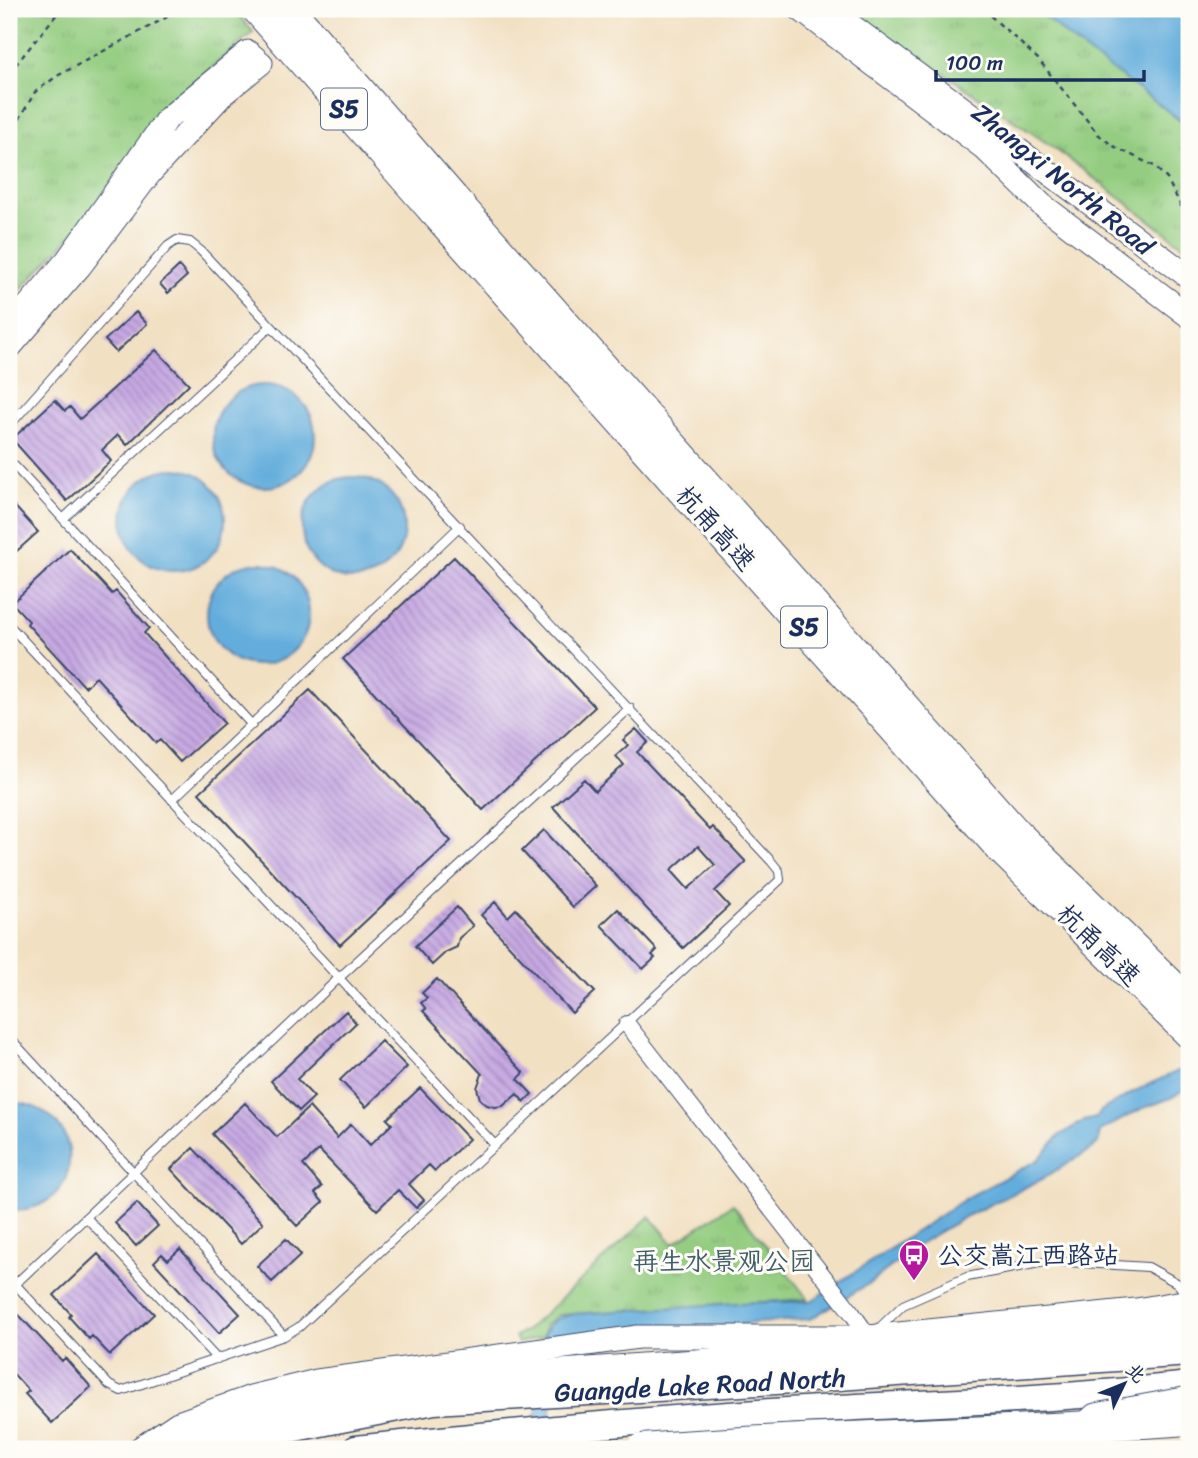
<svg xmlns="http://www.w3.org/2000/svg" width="1198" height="1458" viewBox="0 0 1198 1458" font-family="Sriracha,'LXGW WenKai TC',sans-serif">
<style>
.grass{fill:url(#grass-tufts);stroke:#587e70;stroke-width:2}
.water{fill:#64addc;stroke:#406e9d;stroke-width:2}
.building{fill:url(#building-back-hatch);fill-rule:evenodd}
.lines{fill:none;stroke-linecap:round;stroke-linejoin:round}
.lane-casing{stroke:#3b4a6d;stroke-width:10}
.street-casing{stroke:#3b4a6d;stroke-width:18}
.secondary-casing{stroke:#3b4a6d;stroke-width:25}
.primary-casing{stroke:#3b4a6d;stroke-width:29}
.highway-casing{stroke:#3b4a6d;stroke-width:32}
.path{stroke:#3b4a6d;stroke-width:2.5;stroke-dasharray:5 5;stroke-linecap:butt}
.lane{stroke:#fff;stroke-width:8}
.street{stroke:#fff;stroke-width:16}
.secondary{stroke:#fff;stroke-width:23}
.primary{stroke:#fff;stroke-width:26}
.highway{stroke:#fff;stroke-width:30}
.secondary-bridge-casing{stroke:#3b4a6d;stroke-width:25;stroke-linecap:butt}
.highway-bridge-casing{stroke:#3b4a6d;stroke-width:32;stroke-linecap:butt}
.secondary-bridge{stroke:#fff;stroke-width:23}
.highway-bridge{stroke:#fff;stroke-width:30}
.labels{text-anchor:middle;stroke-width:6;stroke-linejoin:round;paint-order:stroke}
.shield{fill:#fdfcf7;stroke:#5f6c8c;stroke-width:2}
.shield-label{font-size:24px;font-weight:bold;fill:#1b2f5e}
.street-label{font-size:26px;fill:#1b2f5e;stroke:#fdfcf7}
.poi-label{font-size:26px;fill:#1b2f5e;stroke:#fdfcf7;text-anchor:start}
.park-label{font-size:26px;fill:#3f5e68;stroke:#fdfcf7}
</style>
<defs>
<pattern id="grass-tufts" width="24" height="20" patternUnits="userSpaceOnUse" patternTransform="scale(1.75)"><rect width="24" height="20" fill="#94cd81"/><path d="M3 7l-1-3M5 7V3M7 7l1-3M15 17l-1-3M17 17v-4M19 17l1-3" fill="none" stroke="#7fb072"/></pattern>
<pattern id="building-back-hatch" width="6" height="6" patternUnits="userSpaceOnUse" patternTransform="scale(1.75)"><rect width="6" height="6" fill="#c7a9e3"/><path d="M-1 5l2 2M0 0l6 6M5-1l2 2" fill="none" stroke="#a18abb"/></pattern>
</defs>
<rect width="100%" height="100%" fill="#fdfcf7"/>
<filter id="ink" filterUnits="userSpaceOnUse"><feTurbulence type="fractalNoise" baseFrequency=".0143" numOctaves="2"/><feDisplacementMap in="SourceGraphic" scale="14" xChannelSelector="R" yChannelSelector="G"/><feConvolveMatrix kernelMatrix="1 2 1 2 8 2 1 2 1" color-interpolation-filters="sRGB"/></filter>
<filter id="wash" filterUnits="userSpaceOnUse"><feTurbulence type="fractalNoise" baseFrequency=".00686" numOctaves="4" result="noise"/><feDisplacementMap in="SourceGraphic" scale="28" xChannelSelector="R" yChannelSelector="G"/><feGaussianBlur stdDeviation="1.57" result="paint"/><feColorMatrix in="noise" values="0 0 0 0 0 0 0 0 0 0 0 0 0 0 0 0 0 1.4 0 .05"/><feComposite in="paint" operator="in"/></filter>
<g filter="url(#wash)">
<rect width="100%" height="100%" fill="#f2e0c2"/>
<path class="grass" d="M9,9H234L253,32L161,112L85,221L9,302Z
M849,9H1038L1189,128V250L1054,148Z
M733,1204L808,1299L558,1315L546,1325L543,1337L518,1343L515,1336L526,1331L650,1216L673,1244Z"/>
<path class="water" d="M1036,9H1189V126L1075,43Z
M213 436a51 51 0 1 1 102 0a51 51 0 1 1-102 0Z
M123 520a51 51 0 1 1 102 0a51 51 0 1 1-102 0Z
M302 528a51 51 0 1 1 102 0a51 51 0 1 1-102 0Z
M207 614a51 51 0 1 1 102 0a51 51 0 1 1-102 0Z
M1189,1066V1086L1171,1098L1141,1109L1100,1131L1098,1143L1090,1150L1040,1180L965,1217L924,1241L870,1283L810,1319L675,1329L562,1343L545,1449H533L545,1333C551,1319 560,1317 574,1314L737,1303L811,1301L968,1197L1038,1160L1060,1135L1084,1121L1096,1118L1102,1110L1143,1087Z
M14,1102C94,1112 83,1215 9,1210V1103Z"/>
<g id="blocks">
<path class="building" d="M179,266L187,276L168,293L160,284Z
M136,312L147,324L116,352L105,340Z
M156,350L189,384L127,445L118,435L102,450L111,461L67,501L12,439L55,400L65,411L70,407L80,419Z
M9,500L38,532L9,558Z
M70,549L112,594L116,591L149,628L144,633L224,723L180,762L160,740L156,743L96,677L85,687L27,624L29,621L12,603Z
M454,557L595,707L483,810L343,659Z
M310,690L451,841L340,945L199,793Z
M636,729L648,742L637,752L710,830L713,827L746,862L715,891L729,906L683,948L553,807L584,779L595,791L624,765L616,756L628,745L623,740ZM698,846L715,865L688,889L671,870Z
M544,830L596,886L573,907L522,851Z
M495,902L508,917L516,909L595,992L572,1013L481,915Z
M457,907L473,926L459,938L457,947L446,952L432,965L415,946Z
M618,909L657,950L652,955L655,958L643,969L601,925Z
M437,979L524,1073L518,1079L532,1094L524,1102L517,1094L503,1106L495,1107L487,1105L480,1099L477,1088L482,1074L423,1011L426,1009L421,1003L427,998L422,993Z
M346,1011L356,1023L297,1079L314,1097L299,1111L271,1081Z
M381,1041L407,1067L366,1107L340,1080Z
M420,1088L469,1139L435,1171L429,1165L409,1184L424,1200L416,1208L398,1190L377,1210L319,1150L303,1165L322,1187L315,1193L323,1202L297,1226L212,1134L245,1103L277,1137L309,1107L337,1138L351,1124L370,1145L392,1124L387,1119Z
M193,1148L263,1223L241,1244L171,1169Z
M137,1203L158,1226L136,1246L115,1223Z
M286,1239L301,1255L272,1282L257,1266Z
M180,1249L240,1314L219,1333L154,1262L162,1254L168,1260Z
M98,1254L154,1314L110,1355L92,1336L89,1339L69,1317L71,1314L54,1295Z
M18,1314L62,1361L65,1358L91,1387L52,1423L25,1394L29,1391L9,1369V1322Z"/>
</g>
</g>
<g filter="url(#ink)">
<use href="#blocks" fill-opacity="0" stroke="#3b4a6d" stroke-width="2"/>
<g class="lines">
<g class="lane-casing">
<path id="lane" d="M9,426L168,246L177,240L190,242L201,251L771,861L779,871L780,880L299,1327L284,1336L121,1391L109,1385L15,1284
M9,460L252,725
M63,519L271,326
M9,625L495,1145
M172,800L460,526
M9,1037L284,1336
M86,1217L217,1359
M9,1290L339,978L630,708
M876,1331L903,1305L967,1277L1050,1261L1148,1267L1177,1283L1188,1297"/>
</g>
<g class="street-casing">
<path id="street" d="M627,1024L852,1313L869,1337"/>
</g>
<g class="secondary-casing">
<path id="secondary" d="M800,9L984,148L1042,205L1189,316
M829,9L1189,277
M9,328L68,259L167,119L248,52L261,63L224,93L150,173L80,266L9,348
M139,1449L178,1423L251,1397L317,1381L638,1337H869L1136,1310L1189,1301
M1078,1449L1114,1426"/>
</g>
<g class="primary-casing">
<path id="primary" d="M215,1449L264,1434L434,1401L794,1380L1189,1353
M356,1449C510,1432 665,1418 820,1409C943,1402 1067,1399 1189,1385"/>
</g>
<g class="highway-casing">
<path id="highway" d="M453,198L1017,834L1189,1002
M432,209L1002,850L1189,1033
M166,1449L211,1427L267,1412L332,1396L409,1386L955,1345L1151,1332L1189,1326"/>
</g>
<path class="path" d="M983,9L1038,59L1098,134L1113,146L1154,166L1167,179L1189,221
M9,73L61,9
M9,137L35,92L57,76L182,9"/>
<use href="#lane" class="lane"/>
<use href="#street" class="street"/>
<use href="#secondary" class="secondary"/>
<use href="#primary" class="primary"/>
<use href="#highway" class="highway"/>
<g class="secondary-bridge-casing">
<path id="secondary-bridge" d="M1058,1449L1095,1415L1189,1398"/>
</g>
<g class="highway-bridge-casing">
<path id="highway-bridge" d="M257,9L432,209
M289,9L453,198
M642,1449C823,1434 1006,1434 1187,1420"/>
</g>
<use href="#secondary-bridge" class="secondary-bridge"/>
<use href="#highway-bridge" class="highway-bridge"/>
</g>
</g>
<defs>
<g id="bus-pin" transform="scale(1.575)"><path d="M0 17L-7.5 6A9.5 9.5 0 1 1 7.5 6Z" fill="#b5179e" stroke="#fdfcf7"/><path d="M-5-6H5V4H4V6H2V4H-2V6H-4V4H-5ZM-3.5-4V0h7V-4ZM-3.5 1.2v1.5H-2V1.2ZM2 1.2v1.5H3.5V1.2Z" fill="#fff"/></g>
</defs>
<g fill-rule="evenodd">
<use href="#bus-pin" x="914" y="1255"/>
</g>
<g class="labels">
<g class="shield">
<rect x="321" y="88.5" width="46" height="41" rx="5"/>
<rect x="781" y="606.5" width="46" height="41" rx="5"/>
</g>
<g class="shield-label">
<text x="344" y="117">S5</text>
<text x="804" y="635">S5</text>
</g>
<g class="street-label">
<text transform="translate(1063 179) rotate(39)" y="9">Zhangxi North Road</text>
<text transform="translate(716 528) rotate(48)" y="9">杭甬高速</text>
<text transform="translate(1099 945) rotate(44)" y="9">杭甬高速</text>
<text transform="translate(700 1385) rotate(-3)" y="9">Guangde Lake Road North</text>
</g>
<g class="poi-label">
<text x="937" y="1264">公交嵩江西路站</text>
</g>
<g class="park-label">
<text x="724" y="1270">再生水景观公园</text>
</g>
</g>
<rect width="1198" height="1458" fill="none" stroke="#fdfcf7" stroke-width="35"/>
<g transform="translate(1124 1384) rotate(47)" stroke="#fdfcf7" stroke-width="5" paint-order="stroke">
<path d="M0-5L12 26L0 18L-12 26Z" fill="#1b2f5e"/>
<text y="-10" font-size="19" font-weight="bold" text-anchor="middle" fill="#1b2f5e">北</text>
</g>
<path d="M936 70v10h208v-10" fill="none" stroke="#1b2f5e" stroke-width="3.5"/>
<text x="946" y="70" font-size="21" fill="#1b2f5e" stroke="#fdfcf7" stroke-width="5" paint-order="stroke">100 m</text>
</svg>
